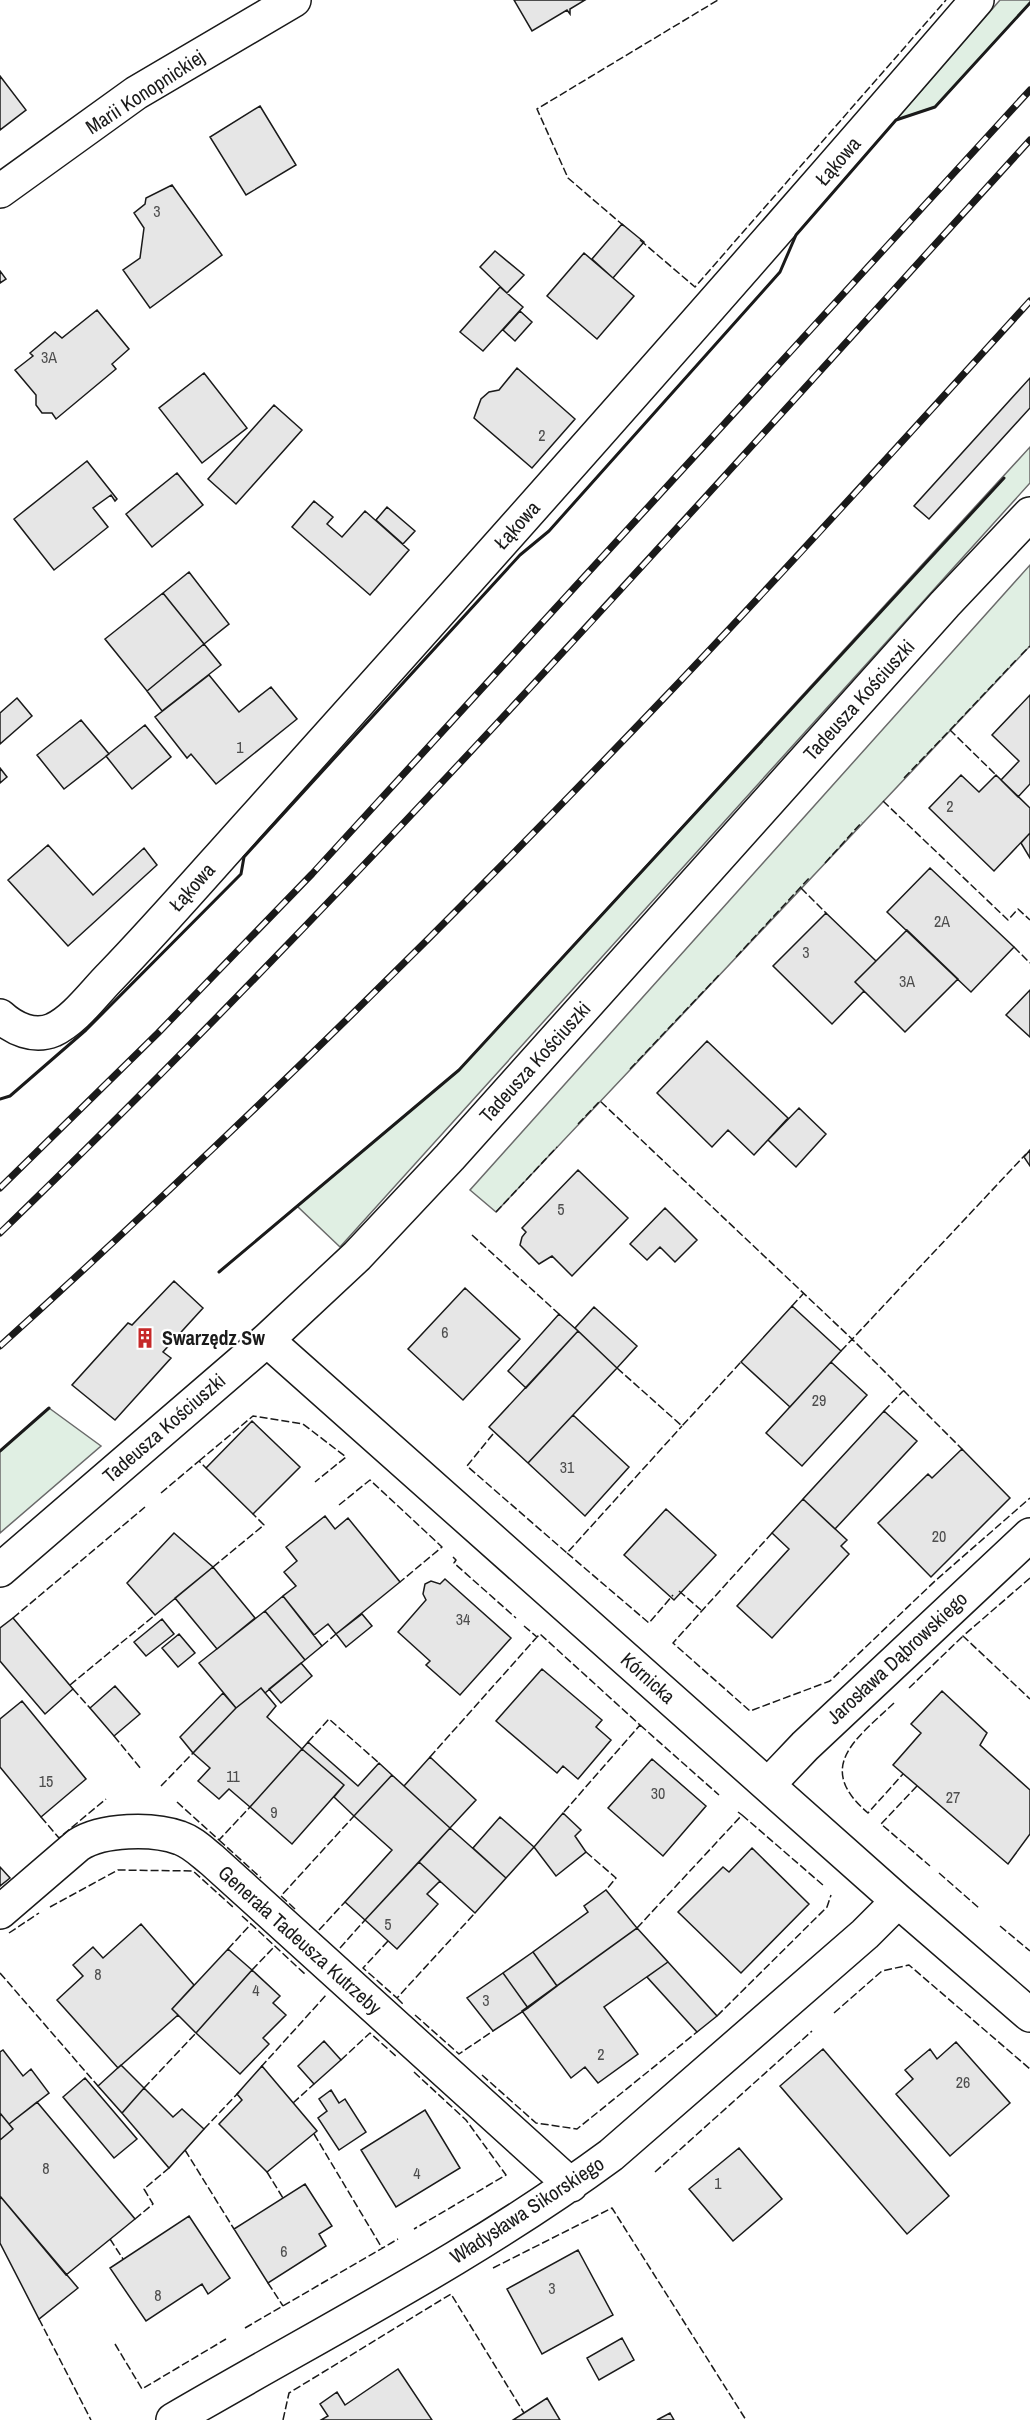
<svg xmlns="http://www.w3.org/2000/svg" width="1030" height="2420" viewBox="0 0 1030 2420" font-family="'Archivo Narrow',sans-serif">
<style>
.green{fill:#e0efe3;stroke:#6a6a6a;stroke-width:1.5}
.building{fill:#e6e6e6;stroke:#1a1a1a;stroke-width:1.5}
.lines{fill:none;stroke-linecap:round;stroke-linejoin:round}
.minor-casing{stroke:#1a1a1a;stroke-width:36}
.minor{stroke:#fff;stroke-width:33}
.rail-casing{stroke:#1a1a1a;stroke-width:7}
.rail{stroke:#fff;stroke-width:4.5;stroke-dasharray:14;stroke-linecap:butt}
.fence{stroke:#1a1a1a;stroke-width:1.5;stroke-dasharray:8 3;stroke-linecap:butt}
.wall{stroke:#1a1a1a;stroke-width:3}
.labels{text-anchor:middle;stroke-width:4.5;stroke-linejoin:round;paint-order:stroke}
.number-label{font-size:16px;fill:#4d4d4d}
.street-label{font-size:20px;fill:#1a1a1a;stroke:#fff}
.poi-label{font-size:20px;font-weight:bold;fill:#1a1a1a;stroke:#fff;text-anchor:start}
</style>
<rect width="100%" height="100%" fill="#fff"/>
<path class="green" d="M1000,0H1030V3L935,107L896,120Z
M1030,447V483L340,1247L297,1206L459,1070Z
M1030,565V646L496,1212L470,1190Z
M49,1408L101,1446L0,1533V1451Z"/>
<path class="building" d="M514,0H585L570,9V14L567,10L532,31Z
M0,76L26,110L0,130Z
M260,106L296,165L246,195L210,137Z
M172,185L222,255L150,308L123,270L140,258L144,228L134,213L145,204L146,198Z
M622,224L644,242L613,278L592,259Z
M495,251L524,275L507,293L480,267Z
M584,253L634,296L597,339L547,296Z
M0,271L6,279L0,283Z
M500,287L523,307L483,351L460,332Z
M97,310L129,349L112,364L116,369L56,419L52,413H42L36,405V395L15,370L33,356L30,353L55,332L62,338Z
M520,311L532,322L515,341L503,330Z
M517,368L575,419L532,468L474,418L481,399L489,392L499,390Z
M204,373L247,428L202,463L159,408Z
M1030,378V408L929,519L914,506Z
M274,405L302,430L236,504L208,479Z
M87,461L117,499L115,501L111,495L93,508L108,527L54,570L14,519Z
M177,473L203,505L152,547L126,514Z
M314,501L333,517L327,524L342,537L365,511L409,550L370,595L292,527Z
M387,507L415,531L403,544L376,520Z
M189,572L229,624L204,644L163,593Z
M163,593L204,644L147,691L105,639Z
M204,644L221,665L162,711L147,691Z
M209,675L239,712L271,687L297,719L216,784L191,754L187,758L155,717Z
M1030,695V784L1018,797L1001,780L1019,761L992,735Z
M17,698L32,716L0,744V713Z
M81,720L109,754L64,789L37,755Z
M145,725L171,757L132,789L106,756Z
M0,768L7,777L0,783Z
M961,775L979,792L996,775L1030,808V833L994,871L929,808Z
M1030,833V858L1021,843Z
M48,845L93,895L144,848L157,865L68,946L8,880Z
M930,868L1014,947L971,992L887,912Z
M826,913L876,961L855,982L864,991L832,1024L773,966Z
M907,930L958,979L905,1032L855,982Z
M1030,990V1037L1006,1015Z
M707,1041L788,1118L754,1155L728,1130L712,1147L657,1093Z
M799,1108L826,1134L796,1167L768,1140Z
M1030,1150V1166L1024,1157Z
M578,1170L628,1218L572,1276L552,1256L539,1264L520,1245L522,1237L526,1232L522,1228Z
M665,1208L697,1240L675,1262L660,1247L647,1260L630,1244Z
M174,1281L203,1308L163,1352L171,1358L115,1420L72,1385L128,1323L132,1325Z
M465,1288L520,1339L463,1400L408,1349Z
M792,1306L841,1351L790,1407L741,1362Z
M594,1307L637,1346L617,1368L575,1328Z
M559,1314L578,1331L526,1388L508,1371Z
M578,1331L617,1368L528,1463L489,1427Z
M831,1362L867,1395L802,1466L766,1433Z
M884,1411L917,1441L835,1529L803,1499Z
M573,1415L629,1467L585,1516L528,1463Z
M252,1421L300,1467L253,1514L206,1468Z
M962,1449L1010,1498L931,1577L878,1523L928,1474L932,1478Z
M803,1499L847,1540L841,1546L849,1554L772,1638L737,1606L789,1549L772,1533Z
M666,1509L716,1555L674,1600L624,1555Z
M325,1516L335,1529L348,1518L400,1582L336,1634L328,1624L314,1635L283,1596L296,1586L284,1572L297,1561L286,1547Z
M174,1533L213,1567L155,1615L127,1583Z
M213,1567L255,1618L217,1649L175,1598Z
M445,1579L511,1638L460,1695L426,1665L430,1661L398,1632L426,1600L423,1594L425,1584L431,1581L440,1584Z
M283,1596L322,1646L305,1660L265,1611Z
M265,1611L305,1660L265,1693L261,1688L236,1708L199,1663Z
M362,1614L372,1626L346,1647L336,1634Z
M13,1618L73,1689L45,1714L0,1661V1628Z
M162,1619L174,1634L146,1656L134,1642Z
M179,1634L195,1653L178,1667L162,1648Z
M301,1663L312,1676L281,1703L269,1689Z
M542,1669L602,1720L596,1727L611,1740L578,1779L563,1766L557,1773L496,1721Z
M115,1686L140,1714L114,1736L90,1708Z
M261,1688L276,1706L267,1717L302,1749L250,1807L229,1789L219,1799L198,1781L210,1768L193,1753L236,1708Z
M942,1691L987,1733L980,1745L1030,1790V1834L1008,1864L893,1765L921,1733L911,1724Z
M223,1693L236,1708L193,1753L180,1737Z
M22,1701L86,1779L41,1817L0,1767V1719Z
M308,1742L358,1786L379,1763L392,1775L354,1816L334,1797L344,1785L302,1749Z
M302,1749L344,1785L292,1844L250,1807Z
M430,1757L476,1800L450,1828L404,1786Z
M652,1759L706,1806L663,1856L608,1808Z
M392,1775L450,1828L365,1920L345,1902L392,1850L354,1816Z
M563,1813L581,1830L575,1836L586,1852L556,1876L534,1847Z
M500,1817L534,1847L506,1878L473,1848Z
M450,1828L506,1878L475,1913L419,1862Z
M752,1848L809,1904L741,1973L678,1912L723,1867L729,1872Z
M419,1862L440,1881L427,1894L438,1904L397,1949L365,1920Z
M0,1867L10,1878L0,1886Z
M606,1890L637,1928L557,1986L533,1952L588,1912L584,1906Z
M141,1924L194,1985L172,2009L178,2015L118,2068L57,2000L83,1976L73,1965L93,1947L103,1958Z
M637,1928L668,1962L604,2007L638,2054L598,2083L585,2067L571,2078L522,2011Z
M228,1949L252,1970L196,2033L172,2009Z
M533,1952L557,1986L528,2008L503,1973Z
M668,1962L717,2016L697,2032L647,1977Z
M252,1970L280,1996L273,2003L286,2015L263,2038L269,2044L240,2074L196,2033Z
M503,1973L528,2008L493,2031L467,1998Z
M324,2041L341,2060L314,2084L298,2066Z
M956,2042L1010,2103L950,2156L896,2094L913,2079L905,2070L930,2049L937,2059Z
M823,2049L949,2196L907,2234L780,2086Z
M3,2050L23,2076L31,2069L49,2093L9,2124L0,2113V2052Z
M121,2065L144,2088L122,2113L98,2086Z
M262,2066L317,2131L267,2172L219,2124L242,2100L237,2094Z
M85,2078L137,2139L114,2158L63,2097Z
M144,2088L173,2117L182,2109L204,2129L169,2168L122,2113Z
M331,2090L339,2103L345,2099L366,2132L339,2150L318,2118L327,2111L319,2099Z
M37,2102L135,2219L66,2275L0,2196V2140L13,2129L9,2124Z
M425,2110L460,2168L396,2207L361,2150Z
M0,2113L13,2129L0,2140Z
M739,2148L782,2199L733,2241L689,2189Z
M305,2184L332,2226L319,2234L326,2246L268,2283L234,2229Z
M0,2196L78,2288L39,2319L0,2243Z
M189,2216L230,2278L208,2294L202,2284L146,2321L110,2268Z
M578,2250L613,2315L542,2354L507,2289Z
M622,2338L634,2360L599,2380L587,2358Z
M398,2369L432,2420H321L328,2416L320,2404L337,2392L345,2405Z
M547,2398L560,2420H513L524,2413Z
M670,2413L674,2420H657Z"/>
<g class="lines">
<g class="minor-casing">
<path id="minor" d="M0,191L136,93L294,0
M0,1016C14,1029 34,1038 53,1030C75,1020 94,993 111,976C163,922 212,865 262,810C503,542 742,273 977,0
M267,1340L898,1901L1030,2015
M0,1570L267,1340L357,1256L450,1157L945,604L1030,514
M768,1785L805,1746L1030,1535
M0,1912L78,1845C102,1829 153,1828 180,1838C192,1842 202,1852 212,1860L571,2185
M173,2420C320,2334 474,2256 611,2155L865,1934L898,1901"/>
</g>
<use href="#minor" class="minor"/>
<g class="rail-casing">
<path id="rail" d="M0,1188L158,1033L312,874L1030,90
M0,1233C360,885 693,510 1030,140
M0,1346C230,1138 451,921 665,697C789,567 909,434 1030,301"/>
</g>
<use href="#rail" class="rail"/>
<path class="fence" d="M624,226L568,178L537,109L718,0
M640,240L695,287L946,0
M1021,655L1030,646
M950,730L1016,660
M904,778L950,730L996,775
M883,801L1008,920L1018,909L1030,920
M825,863L862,822
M801,888L826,913
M1014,947L1030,963
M736,957L810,877
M630,1069L720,974
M578,1124L600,1101L852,1339L962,1449
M496,1212L557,1147
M472,1235L559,1314
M792,1306L803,1294
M841,1351L1026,1154
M617,1368L682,1426L741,1362
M884,1411L903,1391
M493,1434L467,1466L567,1553L682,1426
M199,1461L253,1416L303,1424L346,1457L315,1482
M161,1493L199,1461L206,1468
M339,1505L370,1480L442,1547L400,1582
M772,1533L673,1643L750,1711L830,1681L935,1581L1030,1498
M567,1553L649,1623L673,1595
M453,1557L456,1560L454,1563L516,1618
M213,1567L264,1525L253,1514
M1030,1578L963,1636L1030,1699
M679,1591L701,1610
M13,1618L145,1507
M524,1626L537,1637L540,1634L640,1725L563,1813
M322,1646L336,1634
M70,1685L155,1615
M909,1688L963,1636
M73,1689L90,1708
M894,1703C856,1739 814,1767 868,1813L903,1774
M640,1725L719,1795
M114,1736L142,1770
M308,1742L329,1719L379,1763
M430,1757L537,1637
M161,1786L193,1753
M917,1786L881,1824L930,1866
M177,1802L219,1840L250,1807
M742,1815L824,1886
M41,1817L59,1838L106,1799
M219,1840L261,1878
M586,1852L616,1878L606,1890
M939,1873L979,1908
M50,1907L118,1870L193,1871L233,1907
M295,1909L281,1896L354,1816
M242,1916L251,1924
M1000,1926L1030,1951
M637,1928L742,1815L738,1812
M319,1930L345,1902
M9,1933L39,1913
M388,1941L363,1968L397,1998L475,1913
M340,1948L365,1920
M228,1949L251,1924L306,1975
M252,1970L275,1946
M0,1973L98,2086
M397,1998L403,2004
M834,2013L882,1971L909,1965L1030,2069
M415,2015L459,2054L493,2031
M717,2016L827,1907L831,1895
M341,2060L370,2033L397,2057
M261,2067L327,1994
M414,2072L466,2120L506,2175L414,2229
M482,2075L536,2123L577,2129L697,2032
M144,2088L196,2033
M293,2103L314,2084
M204,2129L239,2092
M314,2134L382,2248
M185,2150L234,2229
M267,2172L283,2198
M655,2172L812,2031
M135,2219L153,2204L144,2189L169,2168
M110,2239L123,2259
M493,2268L612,2208L746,2420
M268,2283L283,2306
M39,2319L91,2420
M245,2328L398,2239
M115,2344L142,2389L226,2339
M283,2420L289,2393L451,2294L524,2413"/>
<path class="wall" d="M0,1099L10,1096L86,1030L241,874L244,857L520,555L549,531L780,272L796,235L896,120L935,107L1030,3
M219,1272L459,1070L1004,478
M0,1451L49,1408"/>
</g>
<defs>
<g id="building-bare" transform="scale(1.62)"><path d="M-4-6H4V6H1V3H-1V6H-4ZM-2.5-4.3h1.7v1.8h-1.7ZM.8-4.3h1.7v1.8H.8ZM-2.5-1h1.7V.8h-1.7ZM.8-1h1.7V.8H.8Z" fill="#c62828" stroke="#fff" stroke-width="2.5" paint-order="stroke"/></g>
</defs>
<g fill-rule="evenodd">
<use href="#building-bare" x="145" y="1338"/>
</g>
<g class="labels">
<g class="number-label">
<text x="157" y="217">3</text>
<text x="49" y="363">3A</text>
<text x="542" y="441">2</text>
<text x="240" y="753">1</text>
<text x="950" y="812">2</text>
<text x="942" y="927">2A</text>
<text x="806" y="958">3</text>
<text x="907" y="987">3A</text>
<text x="561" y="1215">5</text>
<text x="445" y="1338">6</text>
<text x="819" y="1406">29</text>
<text x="567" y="1473">31</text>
<text x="939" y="1542">20</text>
<text x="463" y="1625">34</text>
<text x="233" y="1782">11</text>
<text x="46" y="1787">15</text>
<text x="658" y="1799">30</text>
<text x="953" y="1803">27</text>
<text x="274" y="1818">9</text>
<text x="388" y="1930">5</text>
<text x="98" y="1980">8</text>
<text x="256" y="1996">4</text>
<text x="486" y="2006">3</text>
<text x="601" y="2060">2</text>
<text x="963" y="2088">26</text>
<text x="46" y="2174">8</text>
<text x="417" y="2179">4</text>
<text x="718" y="2189">1</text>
<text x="284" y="2257">6</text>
<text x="552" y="2294">3</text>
<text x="158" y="2301">8</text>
</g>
<g class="street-label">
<text transform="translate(145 92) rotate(-33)" y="7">Marii Konopnickiej</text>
<text transform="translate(838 161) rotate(-49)" y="7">Łąkowa</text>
<text transform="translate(517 525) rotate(-48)" y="7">Łąkowa</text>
<text transform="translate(859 700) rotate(-48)" y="7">Tadeusza Kościuszki</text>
<text transform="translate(192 887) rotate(-48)" y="7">Łąkowa</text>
<text transform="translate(535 1062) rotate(-48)" y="7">Tadeusza Kościuszki</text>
<text transform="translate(164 1428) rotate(-41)" y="7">Tadeusza Kościuszki</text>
<text transform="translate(897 1658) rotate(-43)" y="7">Jarosława Dąbrowskiego</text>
<text transform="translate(648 1678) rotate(42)" y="7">Kórnicka</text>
<text transform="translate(300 1940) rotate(42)" y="7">Generała Tadeusza Kutrzeby</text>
<text transform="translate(527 2210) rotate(-33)" y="7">Władysława Sikorskiego</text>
</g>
<g class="poi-label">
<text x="162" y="1345">Swarzędz Sw</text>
</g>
</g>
</svg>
